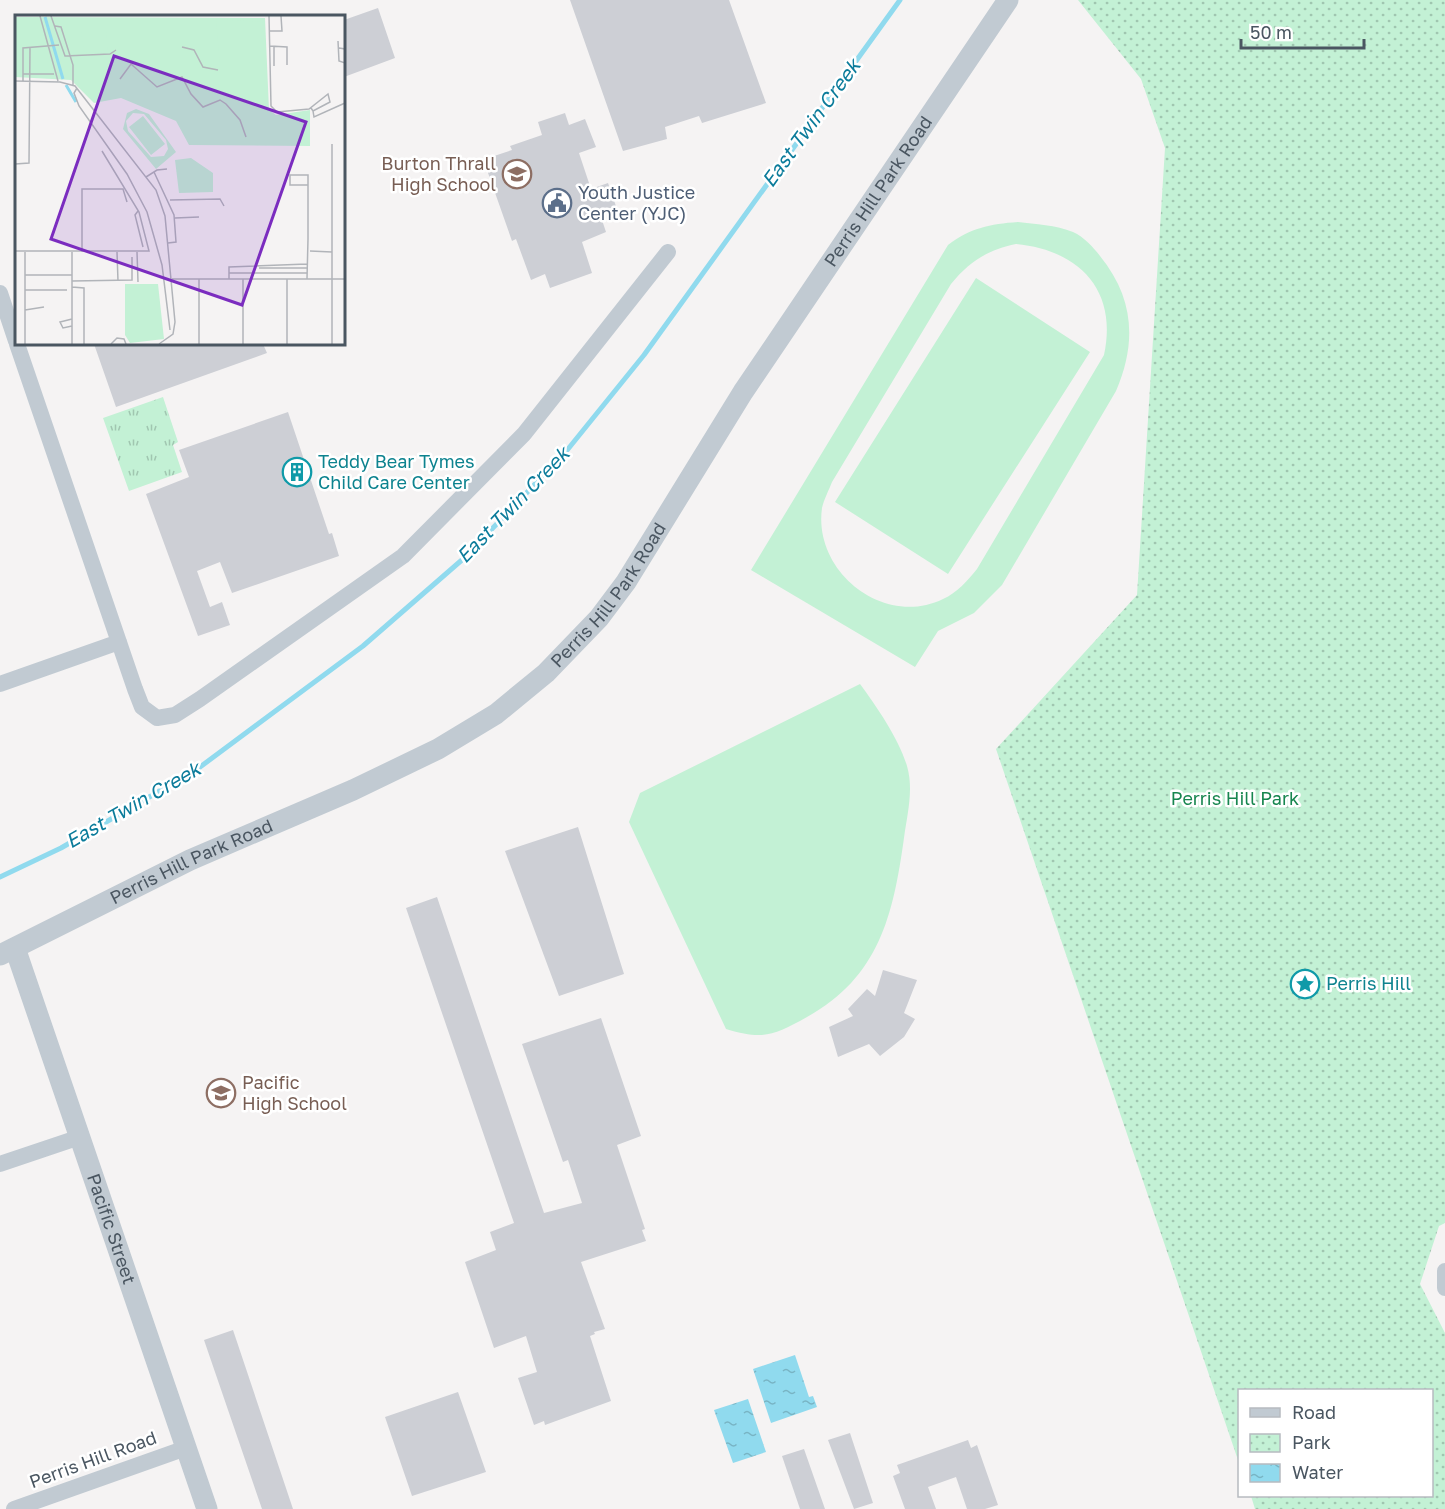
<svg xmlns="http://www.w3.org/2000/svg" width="1445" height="1509" viewBox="0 0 1445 1509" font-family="'Golos Text',sans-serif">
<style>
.grass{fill:url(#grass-tufts)}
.park{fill:url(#park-dots)}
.garden{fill:#c3f1d5;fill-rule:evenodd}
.water{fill:url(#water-ripples)}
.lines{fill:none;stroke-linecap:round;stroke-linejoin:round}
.stream{stroke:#90daee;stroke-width:5}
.building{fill:#cdcfd5}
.minor{stroke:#c1cad2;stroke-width:16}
.tertiary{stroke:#c1cad2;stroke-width:21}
.labels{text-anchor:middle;stroke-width:5;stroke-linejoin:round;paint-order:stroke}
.education-label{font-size:18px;fill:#785e54;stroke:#fff;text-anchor:end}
.street-label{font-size:18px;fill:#4a5661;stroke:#fff}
.service-label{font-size:18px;fill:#4e5e75;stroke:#fff;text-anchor:start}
.culture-label{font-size:18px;fill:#0d838f;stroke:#fff;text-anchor:start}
.park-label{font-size:18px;fill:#17864f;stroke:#fff}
.water-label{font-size:20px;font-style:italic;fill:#0c7c9b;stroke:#fff}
.inset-river{fill:none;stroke:#90daee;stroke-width:3}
.inset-road{fill:none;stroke:#b1b4b9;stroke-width:1.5}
.view{fill:#7b2cbf;fill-opacity:0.15;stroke:#7b2cbf;stroke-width:3}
.inset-edge{fill:none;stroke:#4a5661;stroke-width:3}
</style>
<defs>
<pattern id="grass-tufts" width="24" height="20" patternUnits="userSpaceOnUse" patternTransform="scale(1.5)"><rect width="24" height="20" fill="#c3f1d5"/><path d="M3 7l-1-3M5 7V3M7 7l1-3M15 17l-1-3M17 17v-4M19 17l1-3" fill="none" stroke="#a0c6b0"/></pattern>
<pattern id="park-dots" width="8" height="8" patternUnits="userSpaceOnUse" patternTransform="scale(1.5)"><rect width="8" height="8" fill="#c3f1d5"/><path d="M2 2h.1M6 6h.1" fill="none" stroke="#a0c6b0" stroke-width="1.8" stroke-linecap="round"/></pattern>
<pattern id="water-ripples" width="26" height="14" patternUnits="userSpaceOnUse" patternTransform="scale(1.5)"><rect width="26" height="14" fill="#90daee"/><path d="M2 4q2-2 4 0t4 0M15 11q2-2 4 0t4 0" fill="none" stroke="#78b4c4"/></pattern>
</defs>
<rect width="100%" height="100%" fill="#f5f3f3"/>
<path class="grass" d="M163,397L178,442L173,445L182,472L129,491L103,418Z"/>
<path class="park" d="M1078,0H1445V1223L1439,1226L1420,1284L1445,1333V1509H1255L1251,1496H1432V1390H1240L1239,1463L996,749L1137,595L1165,148L1141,79Z"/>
<path class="garden" d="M1018,222C1035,224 1056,225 1073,232C1084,237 1093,247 1100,256C1134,298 1137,342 1116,391L1002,585L974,613L938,631L915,667L751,570L948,245C970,228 990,224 1018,222ZM1016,244C1079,250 1118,290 1104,355L977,569C968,580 957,593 943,599C884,628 813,572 822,508C824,499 829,490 832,482L951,284C969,262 987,250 1016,244Z
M976,278L1090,352L948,574L835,502Z
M860,684C877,707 899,739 907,766C914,790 907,815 904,838C893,916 879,977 807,1017C773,1036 763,1040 726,1029L629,822L640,793Z"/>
<path class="water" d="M795,1355L809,1397L813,1396L817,1407L771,1423L753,1369Z
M748,1399L766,1452L733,1463L714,1410Z"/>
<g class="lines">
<path class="stream" d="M0,877L61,848L196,770L363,646L463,559L564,454L644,355L900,0"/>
</g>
<path class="building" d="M570,0H729L766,103L702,123L699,116L665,127L667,139L623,151Z
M378,8L395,58L344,77V20Z
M565,113L569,125L585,119L596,147L579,153L591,189L608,183L619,215L602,220L606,232L582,242L592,273L550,288L545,274L531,280L516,239L512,241L487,170L492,169L488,158L512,150L510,146L542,135L538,122Z
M94,344H263L267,353L116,407Z
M288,412L329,534L332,533L339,556L232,593L220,562L197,571L210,607L222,602L230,625L198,636L146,494L189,477L179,450Z
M578,827L624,974L559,996L505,851Z
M437,897L544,1213L582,1203L568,1160L563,1162L522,1044L601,1018L641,1136L617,1145L645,1229L642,1230L646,1241L581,1262L605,1329L594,1332L595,1334L590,1336L611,1401L545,1425L544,1421L534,1425L518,1378L537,1372L526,1336L494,1348L465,1262L496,1250L490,1232L514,1223L406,908Z
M883,970L917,980L904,1013L915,1019L904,1037L880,1056L869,1044L838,1057L829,1027L853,1016L848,1009L867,989L875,996Z
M233,1330L293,1509H262L204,1340Z
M458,1392L486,1472L412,1496L385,1417Z
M850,1433L873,1503L854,1509L828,1440Z
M968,1440L971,1448L977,1445L998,1505L985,1509H967L956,1477L928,1487L936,1509H905L893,1476L900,1473L897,1465Z
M804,1449L825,1509H800L782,1456Z"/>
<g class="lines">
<path class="minor" d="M0,293L16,341
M17,344L135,689L142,707L157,718L175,715L200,699L403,556L524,434L668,252
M0,684L119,642
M0,1164L80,1137
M1445,1271V1288
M14,1509L186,1448"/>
<g class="tertiary">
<path id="s1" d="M15,948L207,1509"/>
<path id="s2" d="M0,955L190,860L353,790L438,749L496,714L546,673L599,618L626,582L743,392L1008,0"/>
</g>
</g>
<defs>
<g id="school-ring" transform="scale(1.5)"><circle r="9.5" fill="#fff" stroke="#8d6e63" stroke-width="1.5"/><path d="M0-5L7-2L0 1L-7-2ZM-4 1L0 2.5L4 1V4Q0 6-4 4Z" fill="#8d6e63"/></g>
<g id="civic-ring" transform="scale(1.5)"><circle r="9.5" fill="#fff" stroke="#5c6f8a" stroke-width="1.5"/><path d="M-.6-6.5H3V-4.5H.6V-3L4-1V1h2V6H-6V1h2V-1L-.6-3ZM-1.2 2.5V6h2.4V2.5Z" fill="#5c6f8a"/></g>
<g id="building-ring" transform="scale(1.5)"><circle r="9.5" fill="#fff" stroke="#0f9aa8" stroke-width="1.5"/><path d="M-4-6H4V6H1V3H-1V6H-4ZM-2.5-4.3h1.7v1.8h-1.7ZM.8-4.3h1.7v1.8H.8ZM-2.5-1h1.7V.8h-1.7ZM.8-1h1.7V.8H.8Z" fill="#0f9aa8"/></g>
<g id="sight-ring" transform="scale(1.5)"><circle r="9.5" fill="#fff" stroke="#0f9aa8" stroke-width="1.5"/><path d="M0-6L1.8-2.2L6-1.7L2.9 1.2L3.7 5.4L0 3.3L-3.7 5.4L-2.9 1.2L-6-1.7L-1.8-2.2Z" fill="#0f9aa8"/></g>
</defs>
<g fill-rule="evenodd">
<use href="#school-ring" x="517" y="174"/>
<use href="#civic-ring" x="557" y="203"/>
<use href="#building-ring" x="297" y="472"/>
<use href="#sight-ring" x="1305" y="984"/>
<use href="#school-ring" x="221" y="1093"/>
</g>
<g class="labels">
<g class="education-label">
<text x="496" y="170">Burton Thrall<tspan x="496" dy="21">High School</tspan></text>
<text x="242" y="1089" text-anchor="start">Pacific<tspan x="242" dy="21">High School</tspan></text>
</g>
<g class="street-label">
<text dy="6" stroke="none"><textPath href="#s2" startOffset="1203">Perris Hill Park Road</textPath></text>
<text dy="6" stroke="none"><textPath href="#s2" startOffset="717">Perris Hill Park Road</textPath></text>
<text dy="6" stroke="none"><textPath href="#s2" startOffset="213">Perris Hill Park Road</textPath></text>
<text dy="6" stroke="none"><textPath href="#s1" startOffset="297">Pacific Street</textPath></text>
<text transform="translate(93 1460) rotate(-20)" y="6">Perris Hill Road</text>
</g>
<g class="service-label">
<text x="578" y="199">Youth Justice<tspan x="578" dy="21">Center (YJC)</tspan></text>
</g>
<g class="culture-label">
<text x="318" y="468">Teddy Bear Tymes<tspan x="318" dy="21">Child Care Center</tspan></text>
<text x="1326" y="990">Perris Hill</text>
</g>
<g class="park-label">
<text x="1235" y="805">Perris Hill Park</text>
</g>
<g class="water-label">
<text transform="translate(811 123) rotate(-54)" y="7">East Twin Creek</text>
<text transform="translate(513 505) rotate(-46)" y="7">East Twin Creek</text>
<text transform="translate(133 805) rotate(-30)" y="7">East Twin Creek</text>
</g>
</g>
<g transform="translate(15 15)">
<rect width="330" height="330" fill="#f5f3f3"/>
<path d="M0,2L250,3L254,95L261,100L295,95V131L174,130L161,106L106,83L79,88L56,65L0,62Z" fill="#c3f1d5"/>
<path d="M201,4L248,7L245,37L235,47L205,52ZM66,17H91L93,38L70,37ZM121,94L134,99L161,137L141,154L108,114L112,98ZM118,98L129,99L151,125L153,134L149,141L136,142L113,116L111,106ZM128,101L150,129L136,140L114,112ZM176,143L198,158V177L164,178L160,145ZM110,269H143L149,324L115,328L110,320Z" fill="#c3f1d5" fill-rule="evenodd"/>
<path class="inset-river" d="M30,2L48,64M51,70L61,87"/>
<path class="inset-road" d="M25,1L43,66M36,1L50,41L95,39L101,35M254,1L256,91L262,97L294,94L313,79L315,87L298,96L296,93M40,11L46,12L58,50V70M254,16H267L266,1M323,26L324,46L330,48V34L324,33M255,31L272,32V50M259,31V51M167,32L179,35L188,52L203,55M8,59H39M105,64L116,49L142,72L167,62L176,79L188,92L205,85L211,89L225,105L231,122M0,66L45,67L60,71L141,175L150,201L160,307L158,319L144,329M8,66V33L44,30M62,73L59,78L64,91L112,159L132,197L147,250L155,315M298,96L299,102L330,88M0,149L14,148L15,33M139,157L159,200L161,227L153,228M131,162L142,155L152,154M155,185L205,184L209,191M123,196L120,200L128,232M160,203L184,202M0,236H134L124,197L87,136M295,236L317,237M67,237V174H108L112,187M102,237L103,266M122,237L123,267M244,253H292M214,258H292M10,260H57M157,264H330M184,264V329M214,264V252L292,249M228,264V329M292,264L293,224V160H275V170H293M57,266L117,265V242M57,272L69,273V329M10,275H52M10,295L29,292M57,304L45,307L48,313L57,311M10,329V237M57,329V237M96,329L102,323L109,324L111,329M272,329V264M317,329V129"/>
<path class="view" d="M99,41L291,107L227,290L36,224Z"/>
<rect width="330" height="330" class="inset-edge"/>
</g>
<rect x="1238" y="1389" width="195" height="108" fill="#ffffff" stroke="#b7bbc0" stroke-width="1.5"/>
<rect x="1250" y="1408" width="30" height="9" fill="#c1cad2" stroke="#b7bbc0" stroke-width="1.5"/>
<text x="1292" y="1419" font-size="18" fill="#4a5661">Road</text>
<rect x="1250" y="1434" width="30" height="18" fill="url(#park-dots)" stroke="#b7bbc0" stroke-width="1.5"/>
<text x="1292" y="1449" font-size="18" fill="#4a5661">Park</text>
<rect x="1250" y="1464" width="30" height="18" fill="url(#water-ripples)" stroke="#b7bbc0" stroke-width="1.5"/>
<text x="1292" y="1479" font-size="18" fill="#4a5661">Water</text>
<path d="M1241 39v9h123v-9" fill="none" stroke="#4a5661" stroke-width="3"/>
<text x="1250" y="39" font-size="18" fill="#4a5661" stroke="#ffffff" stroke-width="4.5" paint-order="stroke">50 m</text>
</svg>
